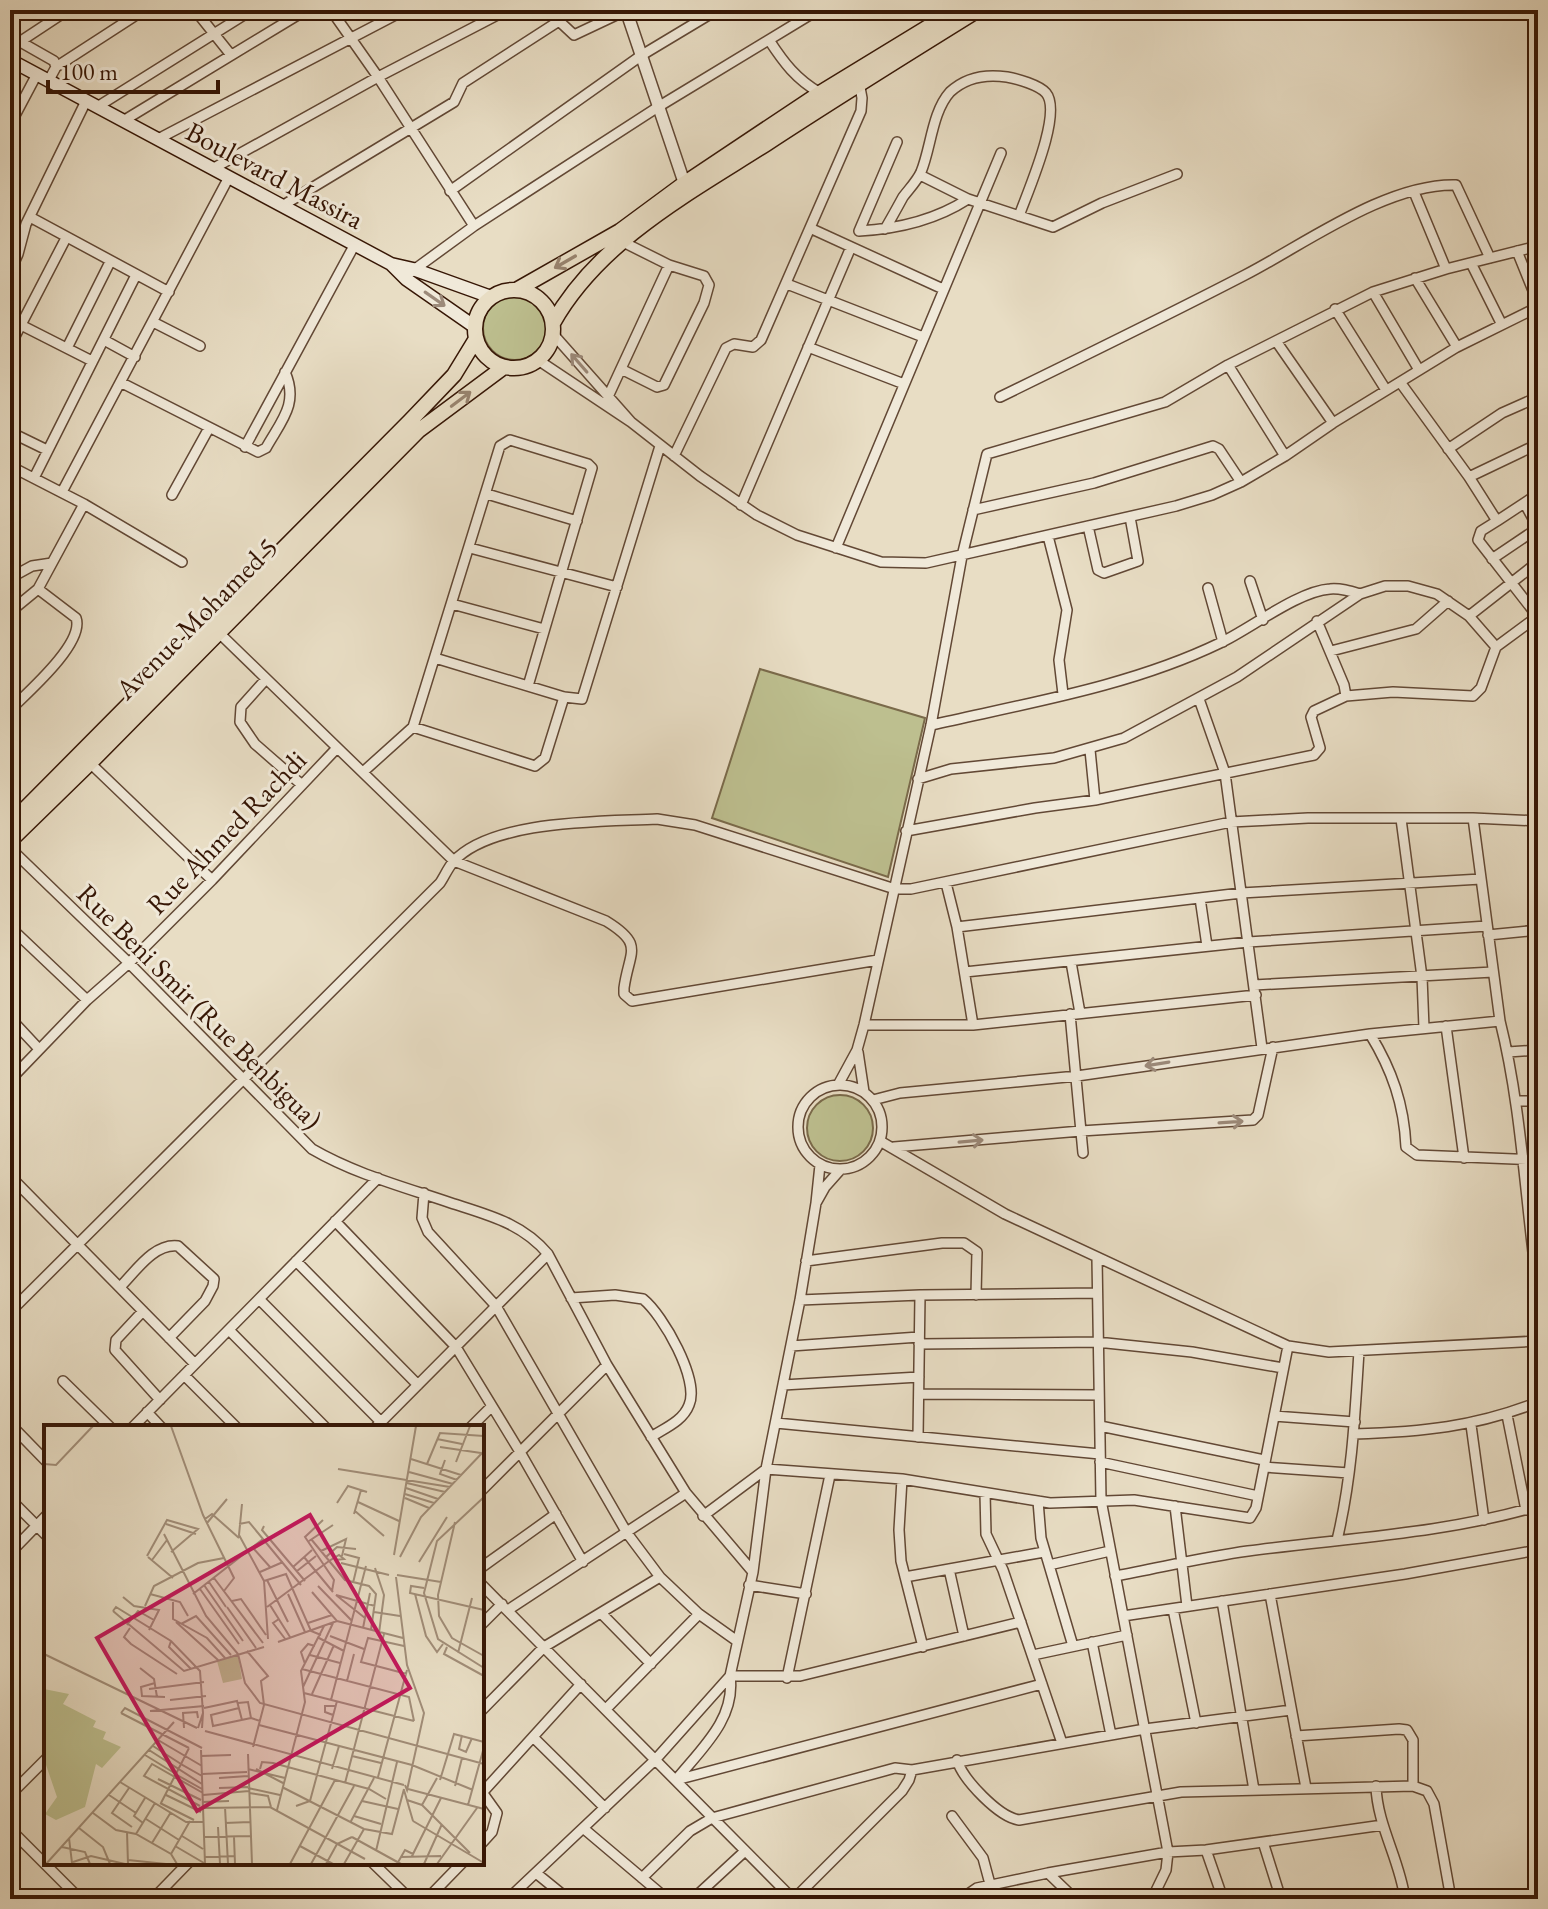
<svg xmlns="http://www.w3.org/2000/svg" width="1548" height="1909" viewBox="0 0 1548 1909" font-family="'EB Garamond',serif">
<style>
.green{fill:#bdbf8f;stroke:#7a6a4a;stroke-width:2}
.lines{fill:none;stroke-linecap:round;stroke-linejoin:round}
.minor-casing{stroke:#624835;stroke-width:12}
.tertiary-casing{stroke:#624835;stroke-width:14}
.secondary-casing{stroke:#361605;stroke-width:15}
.primary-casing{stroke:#361605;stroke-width:17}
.minor{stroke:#f0e9d9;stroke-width:9}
.tertiary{stroke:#f0e9d9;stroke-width:11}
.secondary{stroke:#f0e9d9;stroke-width:12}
.primary{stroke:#e8ddc4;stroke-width:14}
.oneway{stroke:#98836e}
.oneway2{stroke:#9c8a7a}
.labels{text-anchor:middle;stroke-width:6;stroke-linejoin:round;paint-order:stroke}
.street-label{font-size:28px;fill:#361605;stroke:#f0e9d9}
.inset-road{fill:none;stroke:#a18d78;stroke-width:2}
.view{fill:#c2185b;fill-opacity:0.15;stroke:#c2185b;stroke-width:4}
.inset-edge{fill:none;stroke:#361605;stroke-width:4}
</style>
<rect width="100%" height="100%" fill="#e8ddc4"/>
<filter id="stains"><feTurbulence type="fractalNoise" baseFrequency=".0025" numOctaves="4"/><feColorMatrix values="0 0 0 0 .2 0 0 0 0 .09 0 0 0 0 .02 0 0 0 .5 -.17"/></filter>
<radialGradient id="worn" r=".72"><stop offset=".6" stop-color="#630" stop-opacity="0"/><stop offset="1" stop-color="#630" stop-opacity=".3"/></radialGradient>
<path class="green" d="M483 328a32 32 0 1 1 64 0a32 32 0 1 1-64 0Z
M760,669L925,718L888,877L712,818Z
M807 1128a33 33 0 1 1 66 0a33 33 0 1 1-66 0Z"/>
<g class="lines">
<g class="minor-casing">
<path id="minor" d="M195,10L231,55
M331,10L378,77L507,10
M10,36L54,61L56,67L49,80
M769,40C784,63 796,79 820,93
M21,41L68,10
M56,67L144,10
M97,107L252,10
M123,121L306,10
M10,125L37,74
M158,139L405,10
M897,142L859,231C898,229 934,221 968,199
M214,168L378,77L474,226
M920,175L968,199L1053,227L1102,203L1177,174
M450,191L642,55L717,10
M1414,192L1446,269
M282,206L454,102L463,83L559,21L574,35L627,10
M30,217L169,292
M812,229L943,289
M885,229C891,219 897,208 903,197C909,189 917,181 921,172C931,148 932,112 950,92C966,77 987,74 1007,77C1018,79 1039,85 1046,93C1063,113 1027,193 1019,216
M1517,251L1538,303
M1471,263L1501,323
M10,272L18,254L26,224L86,101
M411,272L474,226L658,107L818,10
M1415,278L1457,347
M787,284L923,337
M1373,292L1419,370
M1335,309L1386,390
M153,322L200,346
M21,325L92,361
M104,340L135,357
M1276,341L1333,423
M10,346L66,238
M808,347L904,384
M67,348L110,262
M538,360L631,422L553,334
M1228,365L1285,456
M621,369L657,387L664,385L704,303L709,285L704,276L669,265L621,241
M1400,382L1469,477L1497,521L1538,494
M122,383L258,452L266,448C281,421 299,404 285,372
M1000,397C1082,357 1164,317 1245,275C1305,244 1387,183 1456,185L1490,258
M606,401L669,265
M631,422L700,476L757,515L797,535L881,562L926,563L1176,506L1212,495L1241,482L1285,456L1333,423L1457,347L1538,307
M10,432L47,450
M245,447L355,244
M1448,449L1502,413L1538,397
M674,456L726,348L734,344L753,347L761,340L861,111L862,98L859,82
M10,466L84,504L182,562
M1469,477L1538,444
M34,478L136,275
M62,492L229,177
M487,494L577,521
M172,495L209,428
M1525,504L1538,528
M741,505L851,247
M973,510L1094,483L1213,446L1219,449L1241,482
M1497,521L1481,531L1478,540L1538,617
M1088,526L1098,570L1104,573L1138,561L1130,517
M1048,536L1067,610L1059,660L1063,694
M470,548L617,587
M836,548L1001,153
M1492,559L1538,528
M10,578L32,566L52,563
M1250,581L1263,620
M1208,588L1223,642
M452,604L544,629
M10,612L38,589L84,504
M1469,616L1538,562
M215,629L454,861L606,921C645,945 629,951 624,988V994L632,1001L878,960
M1331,651L1416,629L1448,601
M435,658L564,697L582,699L660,446
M266,679L241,707L240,722L255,744L302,785
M1346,696L1393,692L1473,696L1481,688L1496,647L1538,616
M1199,699L1225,773L1262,1048
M10,710C27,693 85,643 76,618L38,589
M931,725C1028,703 1131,686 1220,643C1250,629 1298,591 1330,589C1340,588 1350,591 1360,594
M413,727L500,446L510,440L588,464L592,468L528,686
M1090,750L1095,800
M90,763L212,880
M363,772L413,727L535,766L545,758L564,697
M918,779L951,769L1054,758L1124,738L1237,677L1360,594L1385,586H1408L1437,594L1469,616L1496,647
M1473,818L1500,1021C1522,1109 1525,1201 1538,1291
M1401,819L1422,977L1424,1028
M906,831L1035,808L1095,800L1314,755L1320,748L1311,717L1314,711L1346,696L1344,685L1317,621
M10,848L129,963L312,1149C355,1174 404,1187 451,1203C488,1215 522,1223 548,1254L607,1365L686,1493L753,1572
M946,883L957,927L973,1025
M1200,898L1207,946
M10,927L87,1000
M957,927L1241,893L1481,879
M1488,935L1538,930
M1071,962L1080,1013
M965,972L1248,942L1487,926
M1254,985L1493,972
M1070,1014L1083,1153
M10,1018L39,1049
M864,1025H973L1256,995
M1446,1026L1464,1158
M1370,1034C1392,1070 1404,1104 1406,1147L1417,1155L1538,1160
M858,1052L864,1092
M1508,1052L1538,1050
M10,1080L87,1000L129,963L212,880L337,748
M798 1127a42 42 0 1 1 84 0a42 42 0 1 1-84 0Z
M838,1085L857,1050L864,1025L931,725L962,556L987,454L1165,402L1228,365L1373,292L1446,269L1538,246
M873,1100L900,1093L1077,1076L1370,1034L1500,1021
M1516,1101H1538
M880,1141L1005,1214L1288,1346L1329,1352L1538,1341
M894,1147L1081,1131L1253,1120L1258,1115L1273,1047
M820,1165L816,1203L825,1187L841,1169
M10,1176L195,1364
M424,1193L422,1218L428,1232L496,1306L627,1533L660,1577L699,1614L737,1641
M816,1203L800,1300L766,1469L753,1572L730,1676H800L1021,1622
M335,1221L456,1347L520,1452L583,1562
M1097,1258L1101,1500L1168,1852L1166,1870L1152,1899
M296,1261L418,1385
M806,1261L942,1243H964L977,1252L976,1295
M120,1287C136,1271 154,1243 178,1246L214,1279L213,1286L205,1301L169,1338
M571,1298L615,1295L643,1299C663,1315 700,1380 689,1405C683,1421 665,1428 651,1437
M259,1299L381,1422
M800,1300L920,1295L1097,1293
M143,1311L116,1340L115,1350L160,1400
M10,1312L440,883C444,877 448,868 453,862C492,819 603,822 657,819L695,825L895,889H911L1231,822L1308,818H1473L1538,821
M229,1330L325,1427
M919,1344L1097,1342L1192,1352L1283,1368
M791,1346L919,1337
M184,1375L236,1427
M63,1381L110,1427
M783,1385L919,1377
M919,1394L1099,1395
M147,1412L161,1427
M1507,1415L1526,1510
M1274,1416L1355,1422
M776,1423L1100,1454
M10,1424L46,1461
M1471,1425L1484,1520
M1100,1426L1264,1460
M133,1427L378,1178
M376,1427L548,1254
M471,1427L491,1407
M1354,1434C1421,1432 1475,1427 1538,1402
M918,1437L920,1295
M1100,1462L1258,1496
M1264,1467L1349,1473
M902,1479L899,1530L901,1561L923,1647
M482,1490L607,1365
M985,1493L986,1534L1003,1570L1062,1743
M10,1499L46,1535
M1038,1501L1041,1538L1073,1646
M1175,1506L1187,1606
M703,1516L766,1469L902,1479L1050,1503L1134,1500L1250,1518L1256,1508L1288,1346
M1337,1540C1352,1478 1355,1415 1359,1351
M10,1553L46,1516
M1049,1565L1110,1551
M482,1567L556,1514
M949,1569L964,1636
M1115,1576C1159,1568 1204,1557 1248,1551C1345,1538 1444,1534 1538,1506
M905,1577L1044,1552
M482,1585L793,1899
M749,1585L806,1594
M1270,1594L1306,1788
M1222,1601L1254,1790
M1173,1609L1196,1723
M508,1610L686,1493
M601,1613L651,1664
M1123,1616L1405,1574L1538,1550
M482,1624L502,1604
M1092,1642L1111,1735
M1033,1655L1127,1635
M787,1678L830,1475
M606,1709L699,1614
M482,1710L544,1647L660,1577
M1296,1736L1399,1729L1407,1730L1413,1740V1786
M533,1737L605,1808
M957,1760C963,1780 999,1817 1019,1820L1181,1792L1413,1786L1427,1791L1434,1804L1451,1899
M912,1770L1145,1729L1291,1710
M676,1780L1042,1684
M676,1780C701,1749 736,1719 730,1676
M1376,1786C1377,1825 1400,1860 1405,1899
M482,1792L497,1813L492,1832L482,1843
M482,1793L581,1684
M10,1795L46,1759
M952,1816L983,1858L990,1884
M583,1828L667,1899
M10,1829L80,1899
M1263,1842L1281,1899
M1206,1850L1223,1899
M373,1863L410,1899
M536,1873L568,1899
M1048,1873L1075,1899
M642,1878L690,1831L712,1818L895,1768L912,1770L909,1780L902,1791L794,1899
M977,1888L988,1899
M153,1899L188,1863
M427,1899L462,1863
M508,1899L656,1759L730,1676
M693,1899L745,1851
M961,1899L977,1888L1048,1873L1168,1852L1206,1850L1383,1825"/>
</g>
<g class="tertiary-casing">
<path id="tertiary" d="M626,10L686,188"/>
</g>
<g class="secondary-casing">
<path id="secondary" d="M10,60L391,264
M475,327L406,279L391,264L413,269L491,297"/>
</g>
<g class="primary-casing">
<path id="primary" d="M518,289L620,231L685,183L820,93L956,10
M475 329a39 39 0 1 1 78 0a39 39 0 1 1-78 0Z
M553,323C599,241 689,193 766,144C836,98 907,54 978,10
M10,824L410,421L454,375L476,339
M10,841L90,763L418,431L504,367"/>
</g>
<use href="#minor" class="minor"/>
<use href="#tertiary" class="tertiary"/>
<use href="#secondary" class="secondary"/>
<use href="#primary" class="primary"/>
</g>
<defs><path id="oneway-shaft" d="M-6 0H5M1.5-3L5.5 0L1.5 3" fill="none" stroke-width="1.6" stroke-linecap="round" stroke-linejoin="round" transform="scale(2)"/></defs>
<g class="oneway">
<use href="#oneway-shaft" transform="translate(565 262) rotate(150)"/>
<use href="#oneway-shaft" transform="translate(461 399) rotate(-37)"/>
</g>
<g class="oneway2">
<use href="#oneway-shaft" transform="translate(435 299) rotate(35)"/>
<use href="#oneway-shaft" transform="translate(579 363) rotate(-131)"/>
<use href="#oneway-shaft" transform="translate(1157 1064) rotate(171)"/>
<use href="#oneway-shaft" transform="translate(1231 1122) rotate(-4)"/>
<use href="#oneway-shaft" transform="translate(971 1141) rotate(-5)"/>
</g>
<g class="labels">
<g class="street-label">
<text transform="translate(275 175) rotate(28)" y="10">Boulevard Massira</text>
<text transform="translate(196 618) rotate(-45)" y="10">Avenue Mohamed 5</text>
<text transform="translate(226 832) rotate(-46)" y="10">Rue Ahmed Rachdi</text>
<text transform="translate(200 1006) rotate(45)" y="10">Rue Beni Smir (Rue Benbigua)</text>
</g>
</g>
<g transform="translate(44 1425)">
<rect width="440" height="440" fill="#e8ddc4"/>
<path d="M194,230L198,254L179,258L173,236ZM0,264L25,269L19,279L52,296L49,302L62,307L59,314L77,322L58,343L52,339L41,382L12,395L1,389L13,372L0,334Z" fill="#bdbf8f"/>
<path class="inset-road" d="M127,1L159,90L190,153L180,166M393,14L418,19M396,22L437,28M367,34L417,50M401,35L396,49L413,55M412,37L426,1M0,39L12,40L49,1M383,39L396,8L440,11M294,44L406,62M365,47L409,59M363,58L401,67M362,63L394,74M361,69L390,78M440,72L393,116L380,168L394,214L440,243M361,73L385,83M314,77L355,96M293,78L304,61L323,67M198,79L195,110L220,156L224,214M311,86L340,111M310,89L317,65M161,94L168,89L195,113M279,95L261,112L290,155L288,166M411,97L394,170L395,191L408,213L440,231M163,98L183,74M122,99L152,109M195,99L205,97L257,160M220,101L218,105L261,156M120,109L162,191L194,229L201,258L216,278L440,339M267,114L301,155L325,161L332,169L327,205M265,116L289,100M209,123L226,142M277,126L302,114L298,131M300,129L315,133L309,158M350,130L372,1M103,131L123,95L154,104L127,127M104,132L129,153M260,132L289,167M282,132L293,122L312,124M356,132L377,92L440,26M108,135L123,115M375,137L403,92M297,138L345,150M249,142L268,125M331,143L340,170L335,208M253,146L272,131M216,147L239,137M353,150L397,157M352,152L363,240L380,288L363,365L361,360M170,153L219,218M223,155L244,197M220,156L242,149L267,206L277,210M165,157L182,182M160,160L199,216M274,161L308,196M380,163L367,161L366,168L440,185M156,164L195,219M106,169L136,177L144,191M149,169L219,114M244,169L261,207M371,169L382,211L393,227L399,219M79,172L90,181L115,185L105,205M188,176L197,174L222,210M129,177V194L163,213L181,233M226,180L246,212M101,181L110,161L154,138L180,133M183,182L212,223M223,182L285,136L295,130L300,134L291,135M69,186L140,246L220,222M69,186L72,182L127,216L156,246L159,288M330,187L356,191M321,193L292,170L331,181M235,194L229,198L242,215M293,196L359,213M132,197L174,235M264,198L288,190M137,199L152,191L187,230M83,200L94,186L110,195M86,203L80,212L87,219L133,249M319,203L326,168M286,211L320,224M275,213L300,226M127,216L125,222L147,244M234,217L293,196L268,167M360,221L324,213L317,237L363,249M403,222L400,229L440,251M203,226L224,251L217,256L220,280L209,322M414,228L428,173M0,229L153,303M266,230L296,238M261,239L257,227L264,219L271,221M96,243L110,254L113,272M258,244L365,272L370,296M303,256L310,229M111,258L97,262L98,271L121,272M259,262L289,198M105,264L160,257M260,268L370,296M268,269L290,220M126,275L162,271M287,275L322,141M194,278L204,277L207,293L216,296M160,283L193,276L198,295M195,283L167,290L169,301L207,293M106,286L160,281M77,288L81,283L158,323M77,288L145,323M289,290L281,287V281H291M215,300L368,340L429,365M140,303L139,288L153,287L154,293M154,303L159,288L158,303M161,306L360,360M418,310L415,324L422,327L428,313M114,315L158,341M109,321L137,339L117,378M145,323L137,339L158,351M105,325L158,359M157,325L161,439M204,329L208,439M101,330L132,349M157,331L187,330M308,331L337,338M204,344L241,353M212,344L239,358M216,344L218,337L229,338L325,364L342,374M288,344L295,321M158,349L203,347M133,350L158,364M334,352L363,245M175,353L204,351M114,354L157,375M396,355L410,309L440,317M76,357L142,397H160M301,358L340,209M411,361L418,333M238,362L320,404L348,409L360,364M85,363L68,388L88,402M175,363L204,362M204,363L236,370M364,364L440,384M360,365L369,396M205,368L224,371L227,382M65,370L92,388M122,370L157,387M159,370L205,366M363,375L378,380L393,353M318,376L354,384M159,377L185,376M116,378L150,395M378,380L426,428M424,380L440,322M156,381L100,351L108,339L159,368M252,381L266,376L293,276M181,382L184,439M159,383L226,382L321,434M233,385L261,277L257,246L280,201M49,388L72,405L92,409L127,429L133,439M310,391L337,399M102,394L135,415M369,396L440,438M99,398L90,391L101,373M181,398L206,397M306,398L330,353M174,402L176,439M35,403L59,422L66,439M83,407L84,439M92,409L111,378M138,411L159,424M160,412L206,411M190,412L191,439M308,412L357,439M25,413L28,438M108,418L127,387M131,421L160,438M256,421L289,439M18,422L41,427L46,439M332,426L353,337M127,429L146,396M368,431L397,373M161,432L191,431M357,432L397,431M84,435L122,439M29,437L47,431L81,439M2,439L130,297M246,439L291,355M267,439L310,361M282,439L293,419L308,412M300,439L320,404M353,439L361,425L369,429M380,439L398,399M393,439L433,383"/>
<path class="view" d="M266,90L366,263L153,386L53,213Z"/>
<rect width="440" height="440" class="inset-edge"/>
</g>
<rect width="1548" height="1909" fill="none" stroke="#e8ddc4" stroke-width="40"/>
<rect x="12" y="12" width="1524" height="1885" fill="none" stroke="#361605" stroke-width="4"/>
<rect x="20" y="20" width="1508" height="1869" fill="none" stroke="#361605" stroke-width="2"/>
<path d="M48 80v12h170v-12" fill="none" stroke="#361605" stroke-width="4"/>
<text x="60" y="80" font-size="24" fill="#361605" stroke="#f0e9d9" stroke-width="6" paint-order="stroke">100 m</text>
<rect width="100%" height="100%" filter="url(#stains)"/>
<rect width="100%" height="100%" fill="url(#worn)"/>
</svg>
